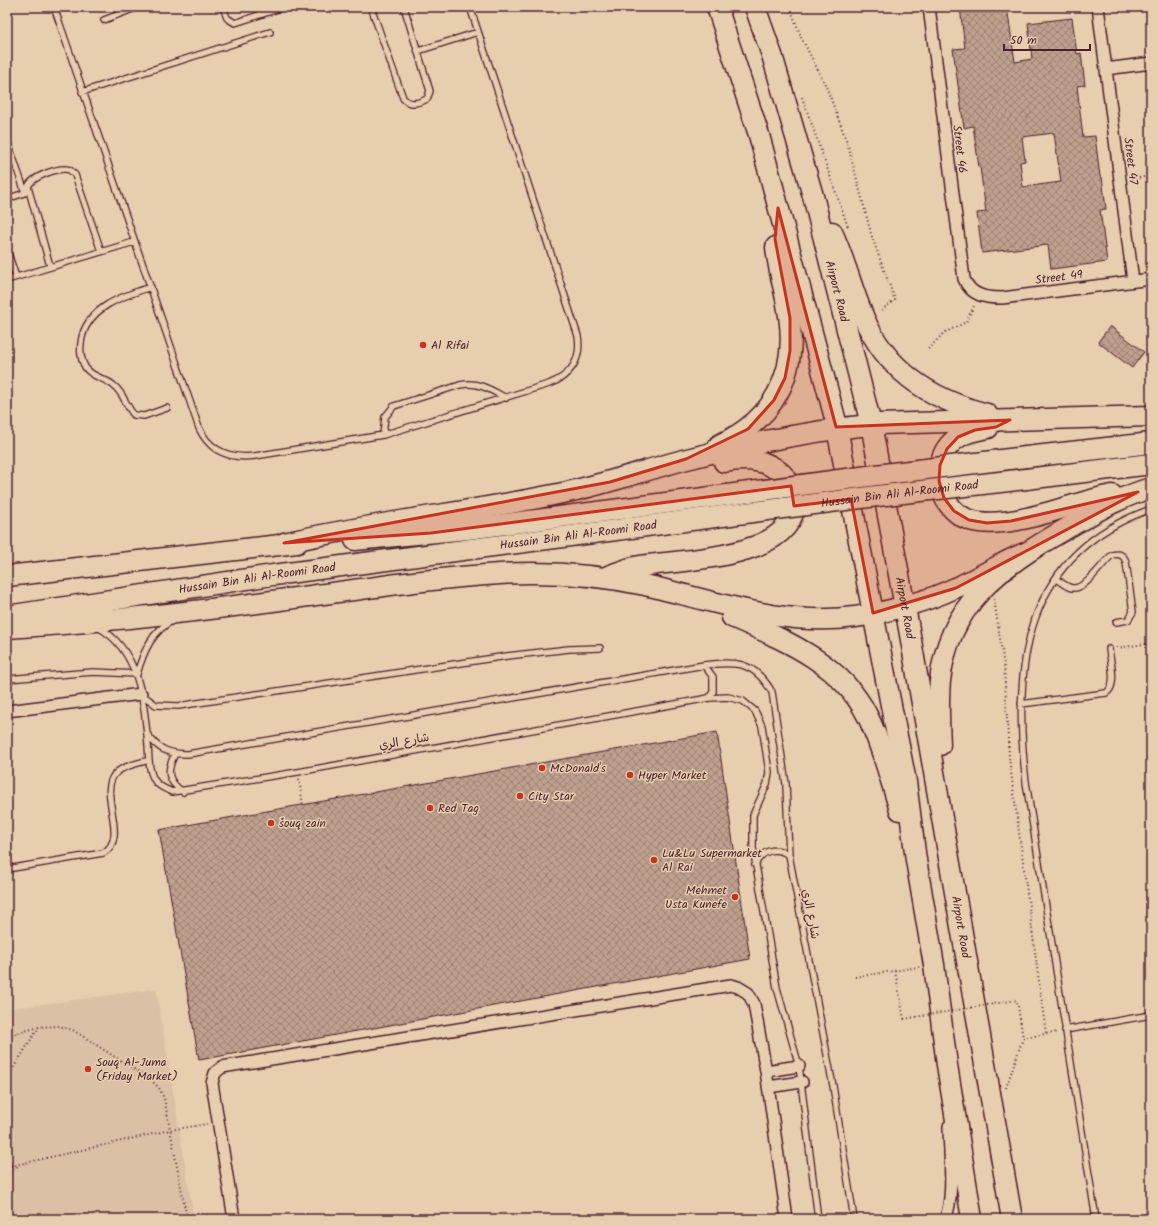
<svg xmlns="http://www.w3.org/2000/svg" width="1158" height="1226" viewBox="0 0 1158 1226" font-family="Kalam,'Playpen Sans Arabic',sans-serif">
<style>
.built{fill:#dac0a5}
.building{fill:url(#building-cross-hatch);stroke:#4a1f2b;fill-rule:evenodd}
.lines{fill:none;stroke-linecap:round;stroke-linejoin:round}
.lane-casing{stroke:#4a1f2b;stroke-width:8}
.street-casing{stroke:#4a1f2b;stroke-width:14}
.highway-casing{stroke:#4a1f2b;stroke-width:23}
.path{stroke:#4a1f2b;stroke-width:2;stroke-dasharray:1 3;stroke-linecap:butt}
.lane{stroke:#e6ceaf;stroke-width:5.5}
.street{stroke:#e6ceaf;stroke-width:11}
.highway{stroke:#e6ceaf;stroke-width:20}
.highway-bridge-casing{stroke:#4a1f2b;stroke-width:23;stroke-linecap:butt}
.path-bridge{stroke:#4a1f2b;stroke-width:2;stroke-dasharray:1 3;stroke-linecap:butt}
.highway-bridge{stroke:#e6ceaf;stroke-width:20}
.marked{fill:#c8321e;fill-opacity:0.2;stroke:#c8321e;stroke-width:3;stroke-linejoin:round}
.poi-dot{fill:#c8321e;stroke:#e6ceaf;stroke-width:1.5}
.labels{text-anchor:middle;stroke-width:3;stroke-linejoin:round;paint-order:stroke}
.street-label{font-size:12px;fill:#4a1f2b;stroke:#e6ceaf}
.poi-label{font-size:12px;fill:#4a1f2b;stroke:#e6ceaf;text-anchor:start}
</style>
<defs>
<pattern id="building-cross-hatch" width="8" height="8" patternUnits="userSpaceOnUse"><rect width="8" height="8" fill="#bda08d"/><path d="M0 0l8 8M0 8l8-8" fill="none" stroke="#9c8273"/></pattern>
</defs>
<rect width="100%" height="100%" fill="#e6ceaf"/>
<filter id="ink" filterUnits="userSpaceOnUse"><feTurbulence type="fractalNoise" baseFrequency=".025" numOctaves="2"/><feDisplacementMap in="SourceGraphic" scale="8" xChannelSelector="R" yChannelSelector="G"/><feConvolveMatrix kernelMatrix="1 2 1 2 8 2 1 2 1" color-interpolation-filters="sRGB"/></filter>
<g filter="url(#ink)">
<path class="built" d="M156,989L194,1219H7V1009Z"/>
<path class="building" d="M960,7H1007L1015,62L1032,59L1028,23L1072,18L1077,54L1081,53L1085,85L1077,86L1083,137L1095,136L1100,177H1102L1106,209L1100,210L1107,262L1051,269L1048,245L982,253L977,213L986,212L980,167H979L973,126L964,128L953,49L965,48ZM1054,133L1061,182L1023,187L1020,162L1025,161L1022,137Z
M1110,326L1144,352L1132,368L1098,342Z
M717,732L750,959L199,1060L159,830Z"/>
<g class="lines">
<g class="lane-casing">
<path id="lane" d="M54,7L199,428C210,452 230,459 255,456L383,435L549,384C570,376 582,360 578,336L470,7
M223,7L227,18L235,23L284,7
M258,7L261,14
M371,7L403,98C409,106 419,103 427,99L430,91L404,7
M104,20L138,7
M418,51L478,32
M82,92L270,32
M7,140L25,192
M7,199L27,192
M7,250L16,277
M50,266L28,187C31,177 60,166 70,170L75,175L101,251
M7,280L134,242
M151,287C122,296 85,308 81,343C80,351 81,360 85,367C91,377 105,378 113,385C124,393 125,405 134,415L144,416L167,408
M383,435L385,417L394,406L460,385C478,381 491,390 506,398
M1056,579C1061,582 1066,587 1072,588C1086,590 1102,563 1112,555C1119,553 1124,555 1126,562L1133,612L1128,620L1116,622
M98,627C140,650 144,703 148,745C149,756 148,771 155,781C159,787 166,789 172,792L298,772L709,698L728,697L743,701L755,711L762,726L769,772L767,784L753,815V848L777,988L799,1066L818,1219
M704,665L713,677V692L709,698
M137,674C143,653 152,630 174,620
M7,679L93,672L137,674
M141,694L156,705L178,706L507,656L569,649L600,648
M1021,704L1106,693C1118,686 1110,661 1109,649
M148,735C158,750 170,754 188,754L704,665C736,661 754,661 772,692L786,784L789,855L833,1086L854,1219
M175,754C166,771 167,781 183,792
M755,865C762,850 775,846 789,855
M7,869L103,853C131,838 95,790 117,772C125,765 140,763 149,760
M1065,1030L1151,1015
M1096,1219L1026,782C1012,665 1023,554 1151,509"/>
</g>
<g class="street-casing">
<path id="street" d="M929,7L964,279C971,296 986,298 1002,298L1151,279
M1098,7L1133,281
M1106,69L1151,63
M7,711L141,694
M766,1071L799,1066
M768,1087L802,1082
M234,1219L212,1083L215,1073L222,1067L731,985L738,987L748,993L754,1004L766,1071L787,1219
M945,1219C955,1198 949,1150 949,1126"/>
</g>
<g class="highway-casing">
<g id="highway">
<path d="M717,7L759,135L835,418L906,782L916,860L934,965L947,1065L972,1219"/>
<path id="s1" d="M755,7L772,55L813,196L871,424L909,629L1012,1219"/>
<path d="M832,232C845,260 852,290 864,318C887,372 932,400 987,414"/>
<path d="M988,428C978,430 968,431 959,437C928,455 935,509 970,520C1009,532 1072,502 1112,495"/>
<path d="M719,445C773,420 798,375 789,316C786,293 778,270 776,247"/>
<path d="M1026,457L1151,443"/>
<path d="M1026,479L1151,464"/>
<path d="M355,540L467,529L727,495"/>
<path d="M284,543C379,521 477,512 572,491C611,482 649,469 687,459C750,443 814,430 879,424L1151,416"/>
<path d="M7,576L297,543"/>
<path d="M606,577C616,573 625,569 635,567C676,559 808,561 793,493C790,481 782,472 771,466C756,458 740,459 724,462"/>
<path id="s2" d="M7,616L273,575L730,515"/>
<path d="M732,617C784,640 840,662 867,715C882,745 890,779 900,810"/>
<path d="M7,628C101,622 194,612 287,599C358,590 429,578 500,574C548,571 598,575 645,585C715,601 782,627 855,617C885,613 928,601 955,588C979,578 1000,563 1025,553"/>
<path d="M940,745C939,724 938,702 940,681C948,604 1001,566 1064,530C1092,514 1119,497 1151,488"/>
</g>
</g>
<path class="path" d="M790,7L801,37L826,86L847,142L872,237L895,300L879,312
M802,97L848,227
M1131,179L1151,176
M928,349L944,333L966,322L975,304
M994,599L1004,665L1009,757L1046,1034
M1117,648L1151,643
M299,779L303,805
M895,971L904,1019
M855,977L919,967
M7,1036L39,1027L59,1026L73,1030L151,1080L159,1088L164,1098L187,1219
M1023,1038L1057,1032
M7,1058L9,1074
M7,1078L39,1027
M1006,1088L1023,1038L1017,1000
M7,1164L14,1165
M7,1167L170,1130L207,1124
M7,1174L18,1166"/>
<use href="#lane" class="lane"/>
<use href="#street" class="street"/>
<use href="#highway" class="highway"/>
<g class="highway-bridge-casing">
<g id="highway-bridge">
<path d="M727,495L876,475L1026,457"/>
<path id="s3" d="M730,515L877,496L1026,479"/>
</g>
</g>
<path class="path-bridge" d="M904,1019L1017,1000"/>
<use href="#highway-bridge" class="highway-bridge"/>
</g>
</g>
<path class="marked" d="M778,208L836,427L1010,420L996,427L975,430L958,437L947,449L940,465L939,481L944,498L954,511L969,520L987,523L1011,521L1138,492L956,588L873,613L851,499L794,506L791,486L431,533L284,543L610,482L686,459L748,429L774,400L785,378L790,351V318L775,239Z"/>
<g class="poi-dot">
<circle cx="423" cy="345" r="4"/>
<circle cx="542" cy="768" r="4"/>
<circle cx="630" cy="775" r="4"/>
<circle cx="520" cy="796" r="4"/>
<circle cx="430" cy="808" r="4"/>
<circle cx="271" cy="823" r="4"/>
<circle cx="654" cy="860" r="4"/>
<circle cx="735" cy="897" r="4"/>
<circle cx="88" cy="1069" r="4"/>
</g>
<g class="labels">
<g class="street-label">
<text transform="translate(960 149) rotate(83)" y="4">Street 46</text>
<text transform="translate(1131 161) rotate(83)" y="4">Street 47</text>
<text transform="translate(1059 277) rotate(-7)" y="4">Street 49</text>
<text dy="4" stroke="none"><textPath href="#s1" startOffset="296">Airport Road</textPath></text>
<text dy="4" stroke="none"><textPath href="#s3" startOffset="171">Hussain Bin Ali Al-Roomi Road</textPath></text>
<text dy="4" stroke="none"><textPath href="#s2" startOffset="577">Hussain Bin Ali Al-Roomi Road</textPath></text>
<text dy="4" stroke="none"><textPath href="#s2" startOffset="253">Hussain Bin Ali Al-Roomi Road</textPath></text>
<text dy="4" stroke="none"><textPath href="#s1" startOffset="620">Airport Road</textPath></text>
<text transform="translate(404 741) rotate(-10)" y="4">شارع الري</text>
<text transform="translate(811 914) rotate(79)" y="4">شارع الري</text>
<text dy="4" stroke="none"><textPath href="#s1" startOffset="944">Airport Road</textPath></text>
</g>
<g class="poi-label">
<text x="431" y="349">Al Rifai</text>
<text x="550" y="772">McDonald's</text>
<text x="638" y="779">Hyper Market</text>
<text x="528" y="800">City Star</text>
<text x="438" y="812">Red Tag</text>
<text x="279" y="827">ًsouq zain</text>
<text x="662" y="857">Lu&amp;Lu Supermarket<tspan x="662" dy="14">Al Rai</tspan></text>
<text x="727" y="894" text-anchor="end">Mehmet<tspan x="727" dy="14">Usta Kunefe</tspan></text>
<text x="96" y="1066">Souq Al-Juma<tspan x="96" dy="14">(Friday Market)</tspan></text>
</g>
</g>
<rect width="1158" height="1226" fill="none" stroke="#e6ceaf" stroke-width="24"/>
<rect x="12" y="12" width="1134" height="1202" fill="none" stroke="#4a1f2b" stroke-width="1.5" filter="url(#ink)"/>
<path d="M1004 44v6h86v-6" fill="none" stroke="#4a1f2b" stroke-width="2"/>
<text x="1010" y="44" font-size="12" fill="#4a1f2b" stroke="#e6ceaf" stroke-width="3" paint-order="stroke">50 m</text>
</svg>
